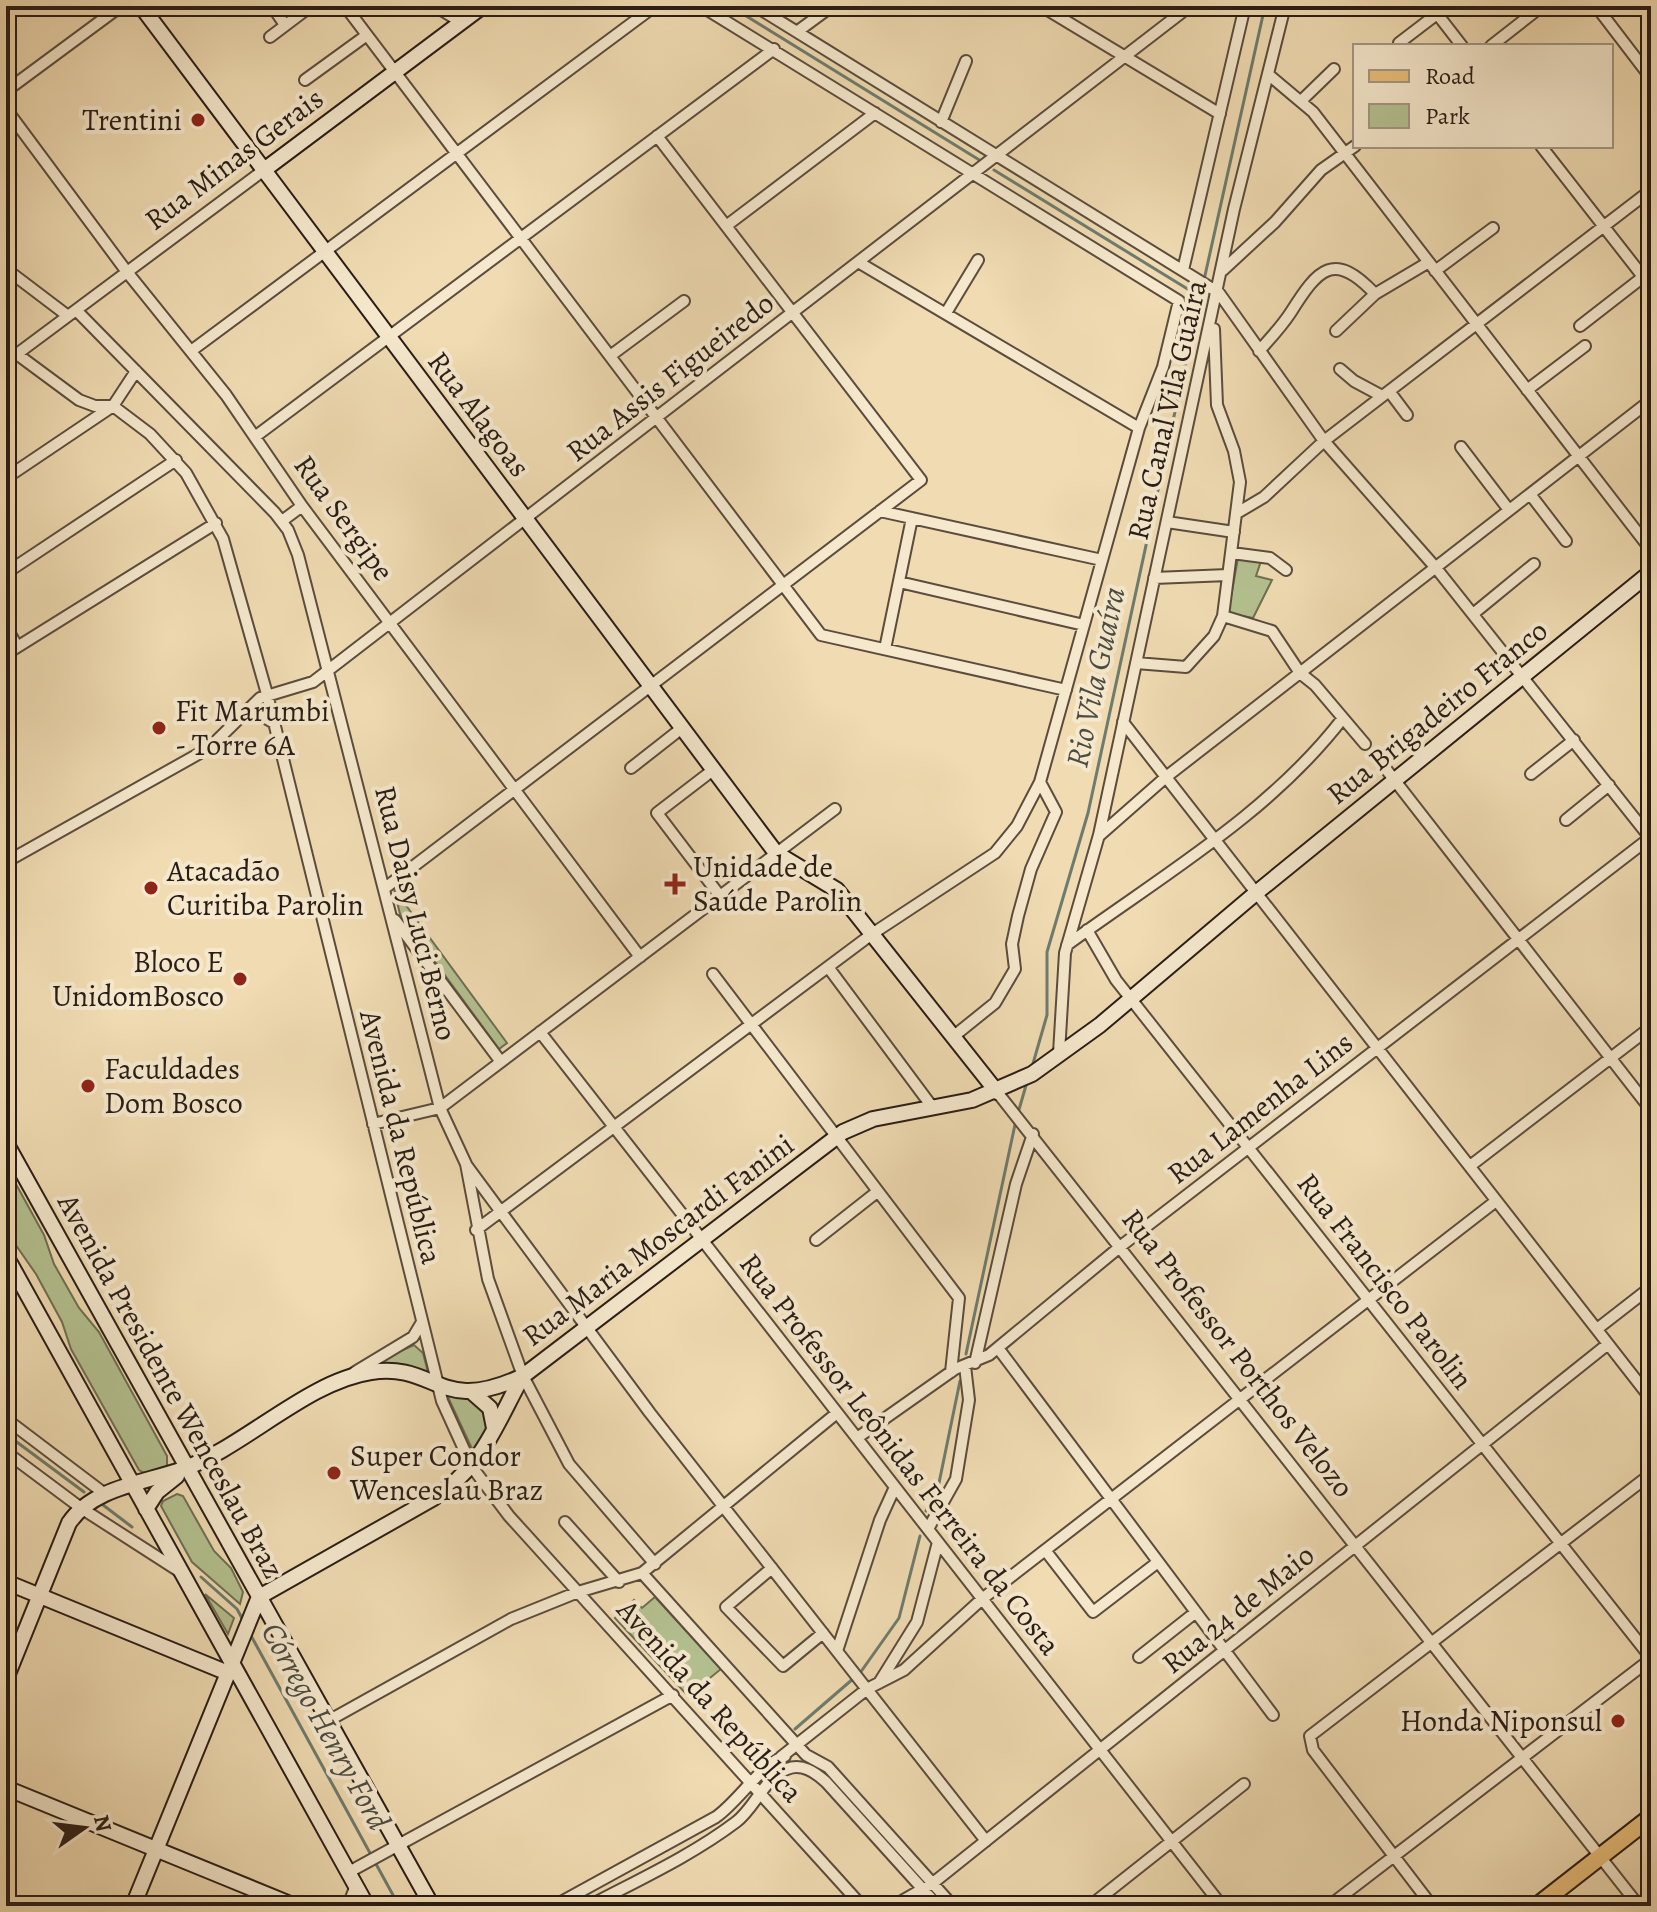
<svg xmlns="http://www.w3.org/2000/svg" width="1657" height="1912" viewBox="0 0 1657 1912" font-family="Alegreya,serif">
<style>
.green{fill:#b4c190;stroke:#6e6f53;stroke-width:2}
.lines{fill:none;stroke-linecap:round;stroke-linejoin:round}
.stream{stroke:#6d7c6e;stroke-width:3}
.street-casing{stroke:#5b4c3d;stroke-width:14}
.secondary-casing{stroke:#291d16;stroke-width:18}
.primary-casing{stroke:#291d16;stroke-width:20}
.street{stroke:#f5e8cd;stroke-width:10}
.secondary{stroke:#f5e8cd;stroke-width:14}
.primary{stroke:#e8be79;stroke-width:16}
.poi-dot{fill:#8f2418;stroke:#f5e8cd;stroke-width:3}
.labels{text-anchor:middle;stroke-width:8;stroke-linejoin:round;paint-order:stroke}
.poi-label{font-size:30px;fill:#291d16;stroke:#f5e8cd;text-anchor:start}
.street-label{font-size:30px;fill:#291d16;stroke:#f5e8cd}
.water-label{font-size:32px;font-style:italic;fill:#4b4c42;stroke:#f5e8cd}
</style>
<rect width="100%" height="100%" fill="#f0dbb2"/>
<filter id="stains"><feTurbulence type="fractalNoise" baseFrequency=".0025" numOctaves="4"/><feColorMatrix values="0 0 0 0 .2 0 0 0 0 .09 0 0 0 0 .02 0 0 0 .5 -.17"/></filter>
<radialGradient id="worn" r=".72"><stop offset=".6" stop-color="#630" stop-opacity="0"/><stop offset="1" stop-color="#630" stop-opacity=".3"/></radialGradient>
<path class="green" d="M1238,558L1261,561L1256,576L1272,580L1253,618L1228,613Z
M394,889L507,1043L499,1049L400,914Z
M6,1166L44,1235L54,1264L79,1308L99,1332L167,1456V1467L146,1474L139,1470L71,1349L62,1322L36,1274L6,1231Z
M414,1345L423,1353L429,1376L405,1365L376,1362Z
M447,1395L471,1399L482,1406L488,1428L474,1453Z
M177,1494L183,1496L214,1551L231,1568L243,1592L240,1604L192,1562L161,1506L163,1501Z
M205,1594L234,1618L228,1634Z
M655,1597L721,1669L688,1696L615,1618L634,1600L642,1608Z"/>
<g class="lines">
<path class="stream" d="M730,6L981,161
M994,170L1199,296
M1204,280L1265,6
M1032,1067L1047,1015V952L1088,813L1202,287
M1018,1113L1027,1082
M966,1354L1016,1120
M6,1434L84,1492
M103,1505L132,1527
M926,1511L939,1483L960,1381
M201,1577L237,1609L244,1622
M249,1632L399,1906
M860,1673L899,1618L920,1536
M795,1729L854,1678"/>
<g class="street-casing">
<path id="street" d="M272,6L285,25
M345,6L821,635L1066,690
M435,6L461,22
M701,6L1179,301L1163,367L1139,428L1040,782L1056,812L1031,869L1018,916L1012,944L1015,969L995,1003L954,1036
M755,6L1219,293L1324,441L1436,568L1651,839
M1041,6L1220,114
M1431,6L1462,46
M1596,6L1651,78
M798,31L832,6
M270,37L311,6
M1399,43L1437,14
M1491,46L1542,6
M1269,75L1313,112L1651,550
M305,80L367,35
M6,91L121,6
M1302,100L1334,69
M6,109L127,272L226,395L302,506L640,957
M941,122L966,61
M1541,146L1651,287
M726,226L875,113
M858,262L1139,428
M6,269L68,316
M1183,270L1245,6
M1223,270L1275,222L1321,170L1355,146
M1435,271L1493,228
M76,310L275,513L288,530L298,555L440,1108L466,1164L488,1279L523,1376L569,1464L655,1564
M946,313L978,260
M1580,326L1643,277
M1336,331L1375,294L1429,262
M6,346L79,400L95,406H113L150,434L186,473L223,539L267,694L442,1401L472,1467L509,1516L862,1906
M191,351L655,6
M1259,351C1270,339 1282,326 1291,312C1318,269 1334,250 1375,294
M17,354L264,170
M610,356L684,301
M1340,369L1354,381L1382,396
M1527,390L1585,346
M1389,391L1407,415
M256,436L774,49
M1461,447L1509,510
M6,478L113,406L136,371
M1530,494L1566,541
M880,511L1102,560
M1237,513L1264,497L1324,441L1651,190
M282,521L302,506
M1167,522L1234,532
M1232,553L1270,558L1286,570
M6,573L176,460
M1154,578L1228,575
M899,582L1084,625
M1473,614L1534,564
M1223,616L1272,631L1300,673L1315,685L1365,744
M6,627L17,646
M885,649L912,518
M6,654L216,523
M1136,663L1186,667L1214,636L1223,616L1240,482L1234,451L1217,405L1214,329
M242,716H262L274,723
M1123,722L1651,1399
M1375,755L1651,1110
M631,768L682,728
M713,770L657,813L720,896
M1531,774L1574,740
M1566,820L1609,785
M1100,835L1166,777L1651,400
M6,862L209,748L260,698L313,682L1190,6
M385,888L921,480L657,136
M395,920L501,1062
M1087,930L1116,980L1651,1658
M1067,945C1163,875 1270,813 1343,718
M828,967L933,1108
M713,974L959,1298L951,1372
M540,1032L1222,1906
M1059,1053L1065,953L1099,835L1234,209L1285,6
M997,1092L1639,1906
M373,1124L440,1108L835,809
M467,1166L650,1413L986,1841
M1470,1166L1651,1027
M476,1230L872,934L995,853L1017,826L1040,782
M816,1240L877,1192
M1597,1329L1651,1287
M998,1348L1273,1715
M975,1363L1016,1184L1033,1134
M355,1372L413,1337L422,1322
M6,1419L105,1494
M857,1438L955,1369L989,1355L1121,1246L1651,837
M6,1452L81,1508L179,1571
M565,1522L619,1582
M928,1529L956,1479L969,1400L965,1366
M1045,1550L1093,1612L1158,1562
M772,1568L726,1607L783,1666L823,1633
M642,1573L806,1755L828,1767L953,1906
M837,1651L880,1520L895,1487
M1139,1657L1196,1612
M879,1683L917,1622L938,1542
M328,1721L511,1619L578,1592L642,1573L837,1413
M781,1757L867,1689L904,1670L982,1599L1496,1201
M349,1872L673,1695
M348,1906L356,1885
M554,1906L716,1817C739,1801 761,1764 785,1756
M589,1906C638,1880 691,1856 736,1822C754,1809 765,1777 787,1769C802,1763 815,1772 826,1782L938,1906
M893,1906L933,1883L1608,1344
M1090,1906L1244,1784
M1329,1906L1651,1659
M1432,1906L1313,1750L1310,1736L1651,1474"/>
</g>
<g class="secondary-casing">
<path id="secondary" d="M141,6L776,853L837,890L997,1092
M264,170L483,6
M6,1143L432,1906
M6,1256L367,1906
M473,1393L490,1408L494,1428
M146,1509L157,1492L177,1476
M6,1582L228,1673
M6,1679L69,1523C93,1487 145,1483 183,1469C244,1447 308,1381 371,1372C437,1362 438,1416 523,1376L843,1132L873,1119L972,1100L1032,1074L1100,1025L1256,893L1651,572
M6,1788L295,1906
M133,1906L259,1597L432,1499C482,1468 495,1426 522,1377"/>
</g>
<g class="primary-casing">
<path id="primary" d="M1537,1906L1651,1817"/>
</g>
<use href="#street" class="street"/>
<use href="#secondary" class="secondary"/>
<use href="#primary" class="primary"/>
</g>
<g class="poi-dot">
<circle cx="198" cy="120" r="8"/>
<circle cx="159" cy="728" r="8"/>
<path d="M671 872h8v8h8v8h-8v8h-8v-8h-8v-8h8z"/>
<circle cx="151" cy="888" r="8"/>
<circle cx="240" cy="979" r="8"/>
<circle cx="88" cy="1086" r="8"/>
<circle cx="334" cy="1473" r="8"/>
<circle cx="1618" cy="1721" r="8"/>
</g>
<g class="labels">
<g class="poi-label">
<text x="182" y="130" text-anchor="end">Trentini</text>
<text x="175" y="721">Fit Marumbi<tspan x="175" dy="34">- Torre 6A</tspan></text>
<text x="693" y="877">Unidade de<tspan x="693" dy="34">Saúde Parolin</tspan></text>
<text x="167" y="881">Atacadão<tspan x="167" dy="34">Curitiba Parolin</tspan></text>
<text x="224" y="972" text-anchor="end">Bloco E<tspan x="224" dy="34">UnidomBosco</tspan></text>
<text x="104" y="1079">Faculdades<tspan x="104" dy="34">Dom Bosco</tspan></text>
<text x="350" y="1466">Super Condor<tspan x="350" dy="34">Wenceslau Braz</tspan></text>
<text x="1602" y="1731" text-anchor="end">Honda Niponsul</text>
</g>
<g class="street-label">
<text transform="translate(234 159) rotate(-37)" y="10">Rua Minas Gerais</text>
<text transform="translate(670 377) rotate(-38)" y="10">Rua Assis Figueiredo</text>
<text transform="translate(1167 410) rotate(-77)" y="10">Rua Canal Vila Guaíra</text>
<text transform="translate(479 414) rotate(53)" y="10">Rua Alagoas</text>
<text transform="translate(344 518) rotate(54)" y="10">Rua Sergipe</text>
<text transform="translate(1437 712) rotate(-39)" y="10">Rua Brigadeiro Franco</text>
<text transform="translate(416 913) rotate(76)" y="10">Rua Daisy Luci Berno</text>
<text transform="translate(1260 1108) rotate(-38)" y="10">Rua Lamenha Lins</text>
<text transform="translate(401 1137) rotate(76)" y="10">Avenida da República</text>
<text transform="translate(658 1240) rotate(-37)" y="10">Rua Maria Moscardi Fanini</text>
<text transform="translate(1385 1281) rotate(52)" y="10">Rua Francisco Parolin</text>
<text transform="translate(1238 1353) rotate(52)" y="10">Rua Professor Porthos Velozo</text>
<text transform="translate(171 1386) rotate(61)" y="10">Avenida Presidente Wenceslau Braz</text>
<text transform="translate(900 1454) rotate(52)" y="10">Rua Professor Leônidas Ferreira da Costa</text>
<text transform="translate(1238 1609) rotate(-39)" y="10">Rua 24 de Maio</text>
<text transform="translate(710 1701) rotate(48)" y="10">Avenida da República</text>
</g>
<g class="water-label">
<text transform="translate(1095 677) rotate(-78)" y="11">Rio Vila Guaíra</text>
<text transform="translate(326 1726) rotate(61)" y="11">Córrego Henry Ford</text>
</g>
</g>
<rect width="1657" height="1912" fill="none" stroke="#f0dbb2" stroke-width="32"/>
<rect x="8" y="8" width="1641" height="1896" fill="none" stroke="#291d16" stroke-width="4"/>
<rect x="16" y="16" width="1625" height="1880" fill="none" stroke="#291d16" stroke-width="2"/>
<rect x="1353" y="44" width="260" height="104" fill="#f5e8cd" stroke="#a39784" stroke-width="2"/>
<rect x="1369" y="70" width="40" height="12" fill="#e8be79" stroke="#a39784" stroke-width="2"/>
<text x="1425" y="84" font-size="24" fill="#291d16">Road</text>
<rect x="1369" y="104" width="40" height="24" fill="#b4c190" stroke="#a39784" stroke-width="2"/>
<text x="1425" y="124" font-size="24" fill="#291d16">Park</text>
<g transform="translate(84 1828) rotate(76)" stroke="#f5e8cd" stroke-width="6" paint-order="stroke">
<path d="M0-6L14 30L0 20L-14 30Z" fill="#291d16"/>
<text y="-12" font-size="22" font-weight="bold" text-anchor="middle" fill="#291d16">N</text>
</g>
<rect width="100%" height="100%" filter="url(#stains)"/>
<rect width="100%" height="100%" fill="url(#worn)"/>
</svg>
